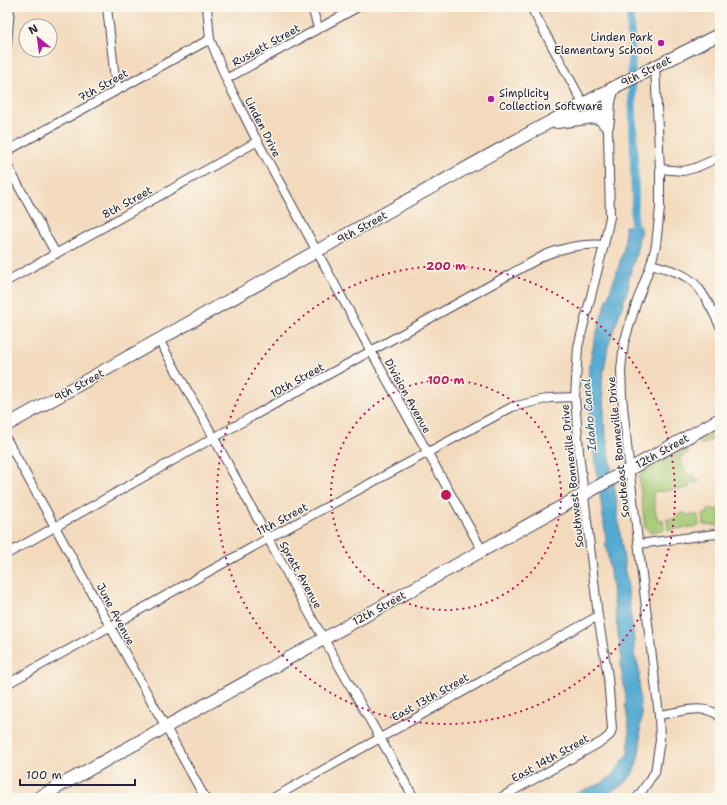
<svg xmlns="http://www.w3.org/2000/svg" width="727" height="805" viewBox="0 0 727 805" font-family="'Shantell Sans',sans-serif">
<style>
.green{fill:#a1c771;stroke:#627456}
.water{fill:#55aad1;stroke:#3c6686}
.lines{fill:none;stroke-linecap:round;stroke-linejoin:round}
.canal{stroke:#55aad1;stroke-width:8}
.street-casing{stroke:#413e4e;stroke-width:10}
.secondary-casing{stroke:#413e4e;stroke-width:14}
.street{stroke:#fff;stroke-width:8}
.secondary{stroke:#fff;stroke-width:12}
.ring{fill:none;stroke:#c2185b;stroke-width:2;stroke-dasharray:2 4}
.poi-dot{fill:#b5179e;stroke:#fbf7ec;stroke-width:1.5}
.labels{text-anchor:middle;stroke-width:3;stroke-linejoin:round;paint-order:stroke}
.poi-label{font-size:11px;fill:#22223b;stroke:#fbf7ec;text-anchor:end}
.street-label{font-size:11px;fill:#22223b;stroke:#fbf7ec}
.water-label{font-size:12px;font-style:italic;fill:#365877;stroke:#fbf7ec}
.centre{fill:#c2185b;stroke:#fbf7ec;stroke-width:2}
.ring-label{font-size:12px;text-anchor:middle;font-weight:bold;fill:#c2185b;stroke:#fbf7ec;stroke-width:3;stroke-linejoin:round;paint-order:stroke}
</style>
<rect width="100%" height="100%" fill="#fbf7ec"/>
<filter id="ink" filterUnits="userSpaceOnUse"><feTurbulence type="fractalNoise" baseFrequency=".025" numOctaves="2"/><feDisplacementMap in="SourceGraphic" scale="8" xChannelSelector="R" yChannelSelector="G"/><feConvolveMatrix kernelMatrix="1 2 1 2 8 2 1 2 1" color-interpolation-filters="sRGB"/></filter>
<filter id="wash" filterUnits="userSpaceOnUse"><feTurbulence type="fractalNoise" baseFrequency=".012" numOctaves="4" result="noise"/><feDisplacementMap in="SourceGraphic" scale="16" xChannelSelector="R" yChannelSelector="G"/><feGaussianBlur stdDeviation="0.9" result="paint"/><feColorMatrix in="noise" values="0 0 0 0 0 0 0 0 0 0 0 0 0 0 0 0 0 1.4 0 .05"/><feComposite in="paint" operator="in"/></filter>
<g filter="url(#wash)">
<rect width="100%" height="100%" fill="#f3dabd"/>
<path class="green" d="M720,430V436L704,444H700L698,442Z
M687,448L688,453L679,458L688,475L694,473V479H699V482L689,483L690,488L653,492L656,515L657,516L658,520H663L664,530L650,532L645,527L639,477L641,474Z
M720,509V526L704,525L703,514L708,513V510Z
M685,513L687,515H698L699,526L668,530L667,519H673L679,515V514Z"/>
<path class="water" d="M625,226H641L637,250L628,283L629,286L608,347L602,381L605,428L617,504L620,533L625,567L624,569L627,579L630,608V611L632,622L635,649C632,657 639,662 639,670C639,680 639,691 640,703C640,708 643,716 641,721C641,723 640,725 640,727C642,747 638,777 619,788C617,789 615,789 613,790C607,794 605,797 598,798C589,799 579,798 570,798C576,792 589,788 598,785C608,781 617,771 622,762C624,759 628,756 628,752C630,739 629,720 625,706L626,703V698L620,662L621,661V655L608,557L605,542L606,539L590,423L589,396L587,388L588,387C588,339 613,291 624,247C625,241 625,233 625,226Z"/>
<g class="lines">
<path class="canal" d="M630,7L635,199L633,236"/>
</g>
</g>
<g filter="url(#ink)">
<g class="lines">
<g class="street-casing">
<path id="street" d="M107,7L115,79L119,89
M207,7L210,39L226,79L254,135L367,344L482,550
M312,7L318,28
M531,7L584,105
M7,45L10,7
M226,79L358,7
M7,151L210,39
M7,165L56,254
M660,169L683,171L695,168L720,157
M651,264C668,269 690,274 700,290C708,301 714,314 720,326
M7,281L258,141
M159,340L214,438L296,590L414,798
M7,440L205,798
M639,544L715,534L720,535
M7,554L206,442L545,255C565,247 583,243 604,245
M7,684L269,538L512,407L550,398L575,397
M659,715C677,713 706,702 720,717
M273,798L598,616
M500,798L603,741L610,735L612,729L608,677L598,616L579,452L575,397L578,347L604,245L610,217L608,132L607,126L593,100
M637,798L655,772L660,740L659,715L631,483L622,396L621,370L624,343L636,304L651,264L656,245L660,208V169L655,67"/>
</g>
<g class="secondary-casing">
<path id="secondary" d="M557,122L594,117L601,119L607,126
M607,126C610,113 606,98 615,87
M7,425L317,251L535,130L615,87L720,34
M38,798L476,554L720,419"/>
</g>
<use href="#street" class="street"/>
<use href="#secondary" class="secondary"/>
</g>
</g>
<g class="ring">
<circle cx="446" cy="495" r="115"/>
<circle cx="446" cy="495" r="229"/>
</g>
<g class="poi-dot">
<circle cx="661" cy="43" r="4"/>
<circle cx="491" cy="99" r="4"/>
</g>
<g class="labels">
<g class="poi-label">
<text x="653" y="41">Linden Park<tspan x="653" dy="13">Elementary School</tspan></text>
<text x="499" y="97" text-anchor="start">Simplicity<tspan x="499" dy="13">Collection Software</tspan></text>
</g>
<g class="street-label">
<text transform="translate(266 45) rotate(-29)" y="4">Russett Street</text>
<text transform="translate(646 71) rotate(-27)" y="4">9th Street</text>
<text transform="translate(103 85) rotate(-29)" y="4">7th Street</text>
<text transform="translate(263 127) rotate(63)" y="4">Linden Drive</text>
<text transform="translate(127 202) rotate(-29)" y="4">8th Street</text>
<text transform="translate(362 227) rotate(-29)" y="4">9th Street</text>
<text transform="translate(297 380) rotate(-29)" y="4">10th Street</text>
<text transform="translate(79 385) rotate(-29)" y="4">9th Street</text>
<text transform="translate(408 396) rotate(61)" y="4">Division Avenue</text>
<text transform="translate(618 447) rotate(-96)" y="4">Southeast Bonneville Drive</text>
<text transform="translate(662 451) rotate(-29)" y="4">12th Street</text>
<text transform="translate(572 476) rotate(-96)" y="4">Southwest Bonneville Drive</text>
<text transform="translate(282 519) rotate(-28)" y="4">11th Street</text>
<text transform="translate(301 575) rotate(61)" y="4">Spratt Avenue</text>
<text transform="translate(379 608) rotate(-29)" y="4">12th Street</text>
<text transform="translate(116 614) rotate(62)" y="4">June Avenue</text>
<text transform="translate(430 697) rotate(-29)" y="4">East 13th Street</text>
<text transform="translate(550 758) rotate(-29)" y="4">East 14th Street</text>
</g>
<g class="water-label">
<text transform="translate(589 415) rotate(-95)" y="4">Idaho Canal</text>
</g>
</g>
<circle cx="446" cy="495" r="6" class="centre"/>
<g class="ring-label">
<text x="446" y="270">200 m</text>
<text x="446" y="384">100 m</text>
</g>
<rect width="727" height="805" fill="none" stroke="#fbf7ec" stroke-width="24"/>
<g transform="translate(38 38) rotate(331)"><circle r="19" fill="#fbf7ec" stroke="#a4a2a5"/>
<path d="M0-3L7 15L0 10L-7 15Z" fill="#b5179e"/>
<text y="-6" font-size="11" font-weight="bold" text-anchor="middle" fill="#22223b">N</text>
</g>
<path d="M20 779v6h115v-6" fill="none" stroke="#22223b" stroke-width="2"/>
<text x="26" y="779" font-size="12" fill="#22223b" stroke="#fbf7ec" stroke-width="3" paint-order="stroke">100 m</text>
</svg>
